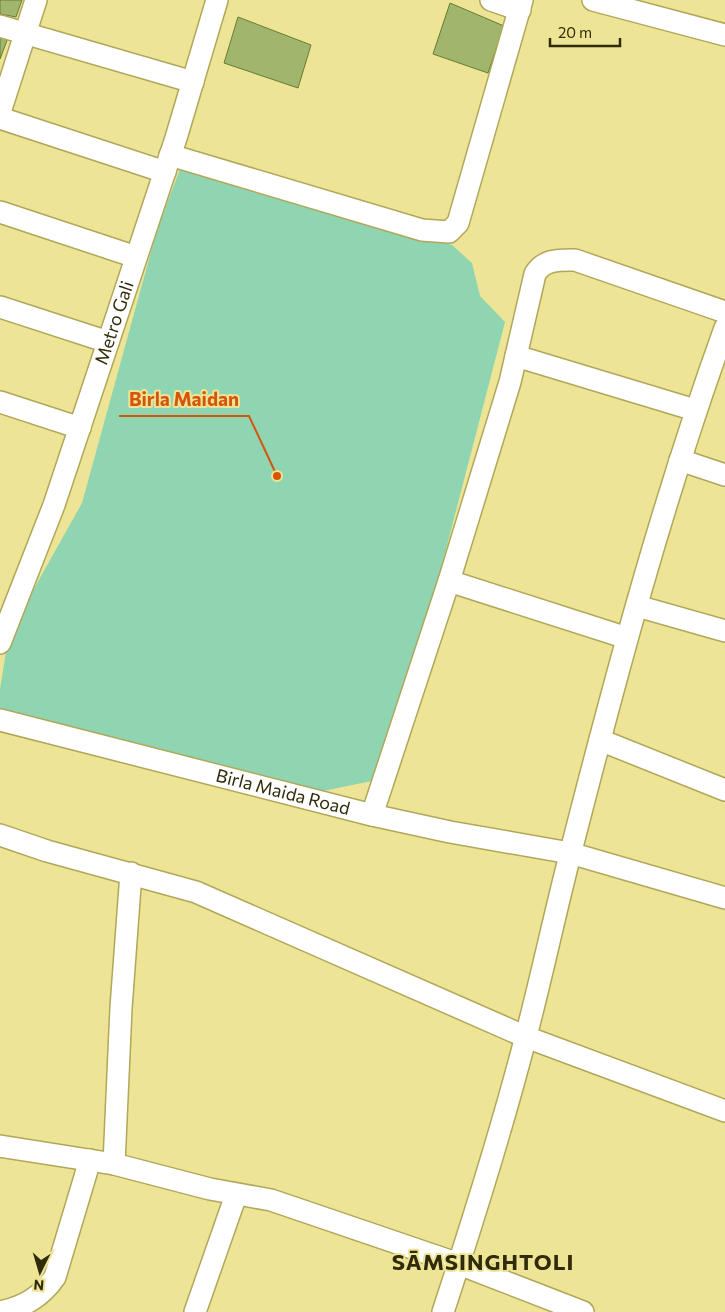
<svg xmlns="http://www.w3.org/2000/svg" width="725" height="1312" viewBox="0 0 725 1312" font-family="Commissioner,sans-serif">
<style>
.green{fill:#90d5b2}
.building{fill:#a1b66d;stroke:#687a33}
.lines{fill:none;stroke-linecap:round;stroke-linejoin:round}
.minor-casing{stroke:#b1a75a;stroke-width:24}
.minor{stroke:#fff;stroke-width:21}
.labels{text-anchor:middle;stroke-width:4;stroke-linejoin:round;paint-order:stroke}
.street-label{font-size:18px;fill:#302b0a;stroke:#eee495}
.district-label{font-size:22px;font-weight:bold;letter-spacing:1px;fill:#302b0a;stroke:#eee495}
.leader{fill:none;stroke:#d6540c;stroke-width:2}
.callout-dot{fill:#d6540c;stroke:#eee495;stroke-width:2}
.callout-label{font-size:19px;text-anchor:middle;font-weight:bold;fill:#d6540c;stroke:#eee495;stroke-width:4;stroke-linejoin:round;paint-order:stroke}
</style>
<rect width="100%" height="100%" fill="#eee495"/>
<path class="green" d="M180,169L452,245L472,263L480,296L505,322L437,584L372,781L318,792L0,712V689L6,652L31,594L82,503L157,230Z"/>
<path class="building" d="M0,0H22L16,17L0,14Z
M450,3L504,26L488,73L433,54Z
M238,17L311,45L298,88L224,63Z
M0,34L8,38L0,59Z"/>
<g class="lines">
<g class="minor-casing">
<g id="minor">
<path d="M491,0L520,10"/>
<path d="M593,0L725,35"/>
<path d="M0,26L193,82"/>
<path d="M0,112L36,0"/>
<path d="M0,118L165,172"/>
<path d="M170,155L422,230L449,232L458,223L522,0"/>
<path d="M0,212L136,257"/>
<path d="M0,307L108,342"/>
<path d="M516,356L695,410"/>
<path d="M0,402L80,428"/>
<path d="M680,460L725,475"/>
<path d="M449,581L627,638"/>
<path d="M637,606L725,631"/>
<path id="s1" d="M0,643L54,505L176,138L217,0"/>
<path id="s2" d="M0,720L372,815L450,832L570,853L725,898"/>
<path d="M600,740L725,790"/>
<path d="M372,815L449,581L510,382L535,274C544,259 559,260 575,260L725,312"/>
<path d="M0,835L47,851L196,892L526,1037L725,1111"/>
<path d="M0,1146L114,1164L210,1189L271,1200L459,1264L583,1312"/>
<path d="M114,1164L121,1008L131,873"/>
<path d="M0,1312C24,1307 41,1297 55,1277L90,1160"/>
<path d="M195,1312L236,1195"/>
<path d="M443,1312C473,1221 502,1129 526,1036C542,975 555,913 571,851C616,675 663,499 725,328"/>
</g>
</g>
<use href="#minor" class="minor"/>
</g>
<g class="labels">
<g class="street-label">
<text dy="6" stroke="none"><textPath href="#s1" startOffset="340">Metro Gali</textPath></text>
<text dy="6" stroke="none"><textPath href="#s2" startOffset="292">Birla Maida Road</textPath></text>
</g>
<g class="district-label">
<text x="483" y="1270">SĀMSINGHTOLI</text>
</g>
</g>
<path class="leader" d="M277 476L249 416H119"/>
<circle class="callout-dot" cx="277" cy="476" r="5"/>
<g class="callout-label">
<text x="184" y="406">Birla Maidan</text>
</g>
<g transform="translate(40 1272) rotate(185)" stroke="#eee495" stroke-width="4" paint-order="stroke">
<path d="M0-4L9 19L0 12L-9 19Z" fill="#302b0a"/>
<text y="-8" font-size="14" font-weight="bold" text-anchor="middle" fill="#302b0a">N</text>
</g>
<path d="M550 38v8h70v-8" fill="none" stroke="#302b0a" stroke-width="2.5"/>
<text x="558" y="38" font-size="15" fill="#302b0a" stroke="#eee495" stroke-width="4" paint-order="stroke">20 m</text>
</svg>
